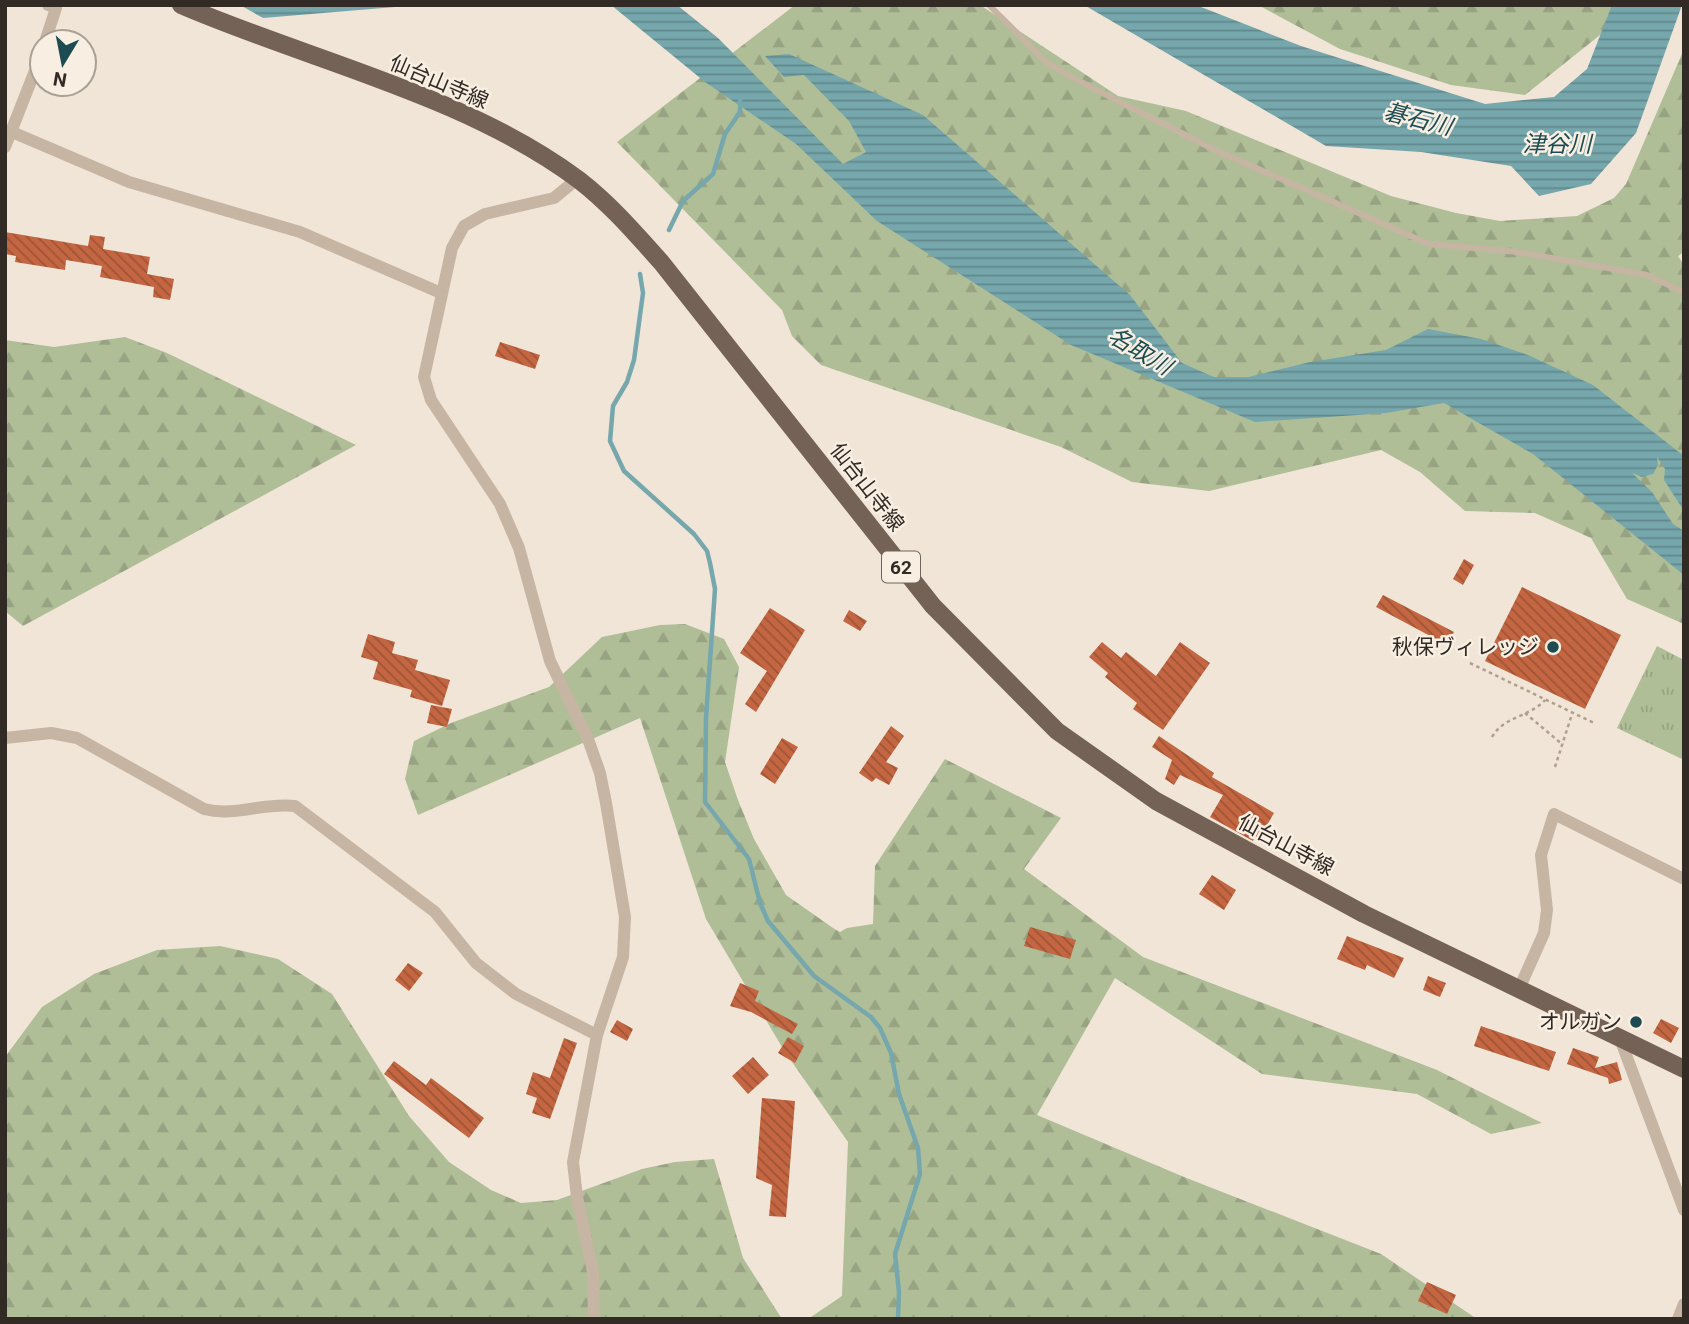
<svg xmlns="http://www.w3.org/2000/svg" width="1689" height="1324" viewBox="0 0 1689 1324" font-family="Roboto,'Noto Sans JP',sans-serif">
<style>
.grass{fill:url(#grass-tufts)}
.forest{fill:url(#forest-firs)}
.water{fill:url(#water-rules)}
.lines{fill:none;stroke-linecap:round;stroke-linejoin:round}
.stream{stroke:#76a7ac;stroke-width:4.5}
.building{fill:url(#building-back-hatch)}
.path{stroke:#b39f8d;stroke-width:2.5;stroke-dasharray:3.5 3.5;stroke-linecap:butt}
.service{stroke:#c7b5a3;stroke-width:6}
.minor{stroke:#c7b5a3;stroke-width:12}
.primary{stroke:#746256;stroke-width:18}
.poi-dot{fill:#1c4c52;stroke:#f8efe2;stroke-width:2.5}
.labels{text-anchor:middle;stroke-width:5;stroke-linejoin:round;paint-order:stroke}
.shield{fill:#f8efe2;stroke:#6d655e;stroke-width:2}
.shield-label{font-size:19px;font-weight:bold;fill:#322a25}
.street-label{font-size:21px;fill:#322a25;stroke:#f8efe2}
.poi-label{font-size:21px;fill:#322a25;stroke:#f8efe2;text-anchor:end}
.water-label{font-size:23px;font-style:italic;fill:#1c4c52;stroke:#f8efe2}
</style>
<defs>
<pattern id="grass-tufts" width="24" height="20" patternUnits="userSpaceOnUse" patternTransform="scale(1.75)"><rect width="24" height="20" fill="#afbe97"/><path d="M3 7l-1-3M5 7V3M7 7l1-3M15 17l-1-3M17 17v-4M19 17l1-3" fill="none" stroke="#97a382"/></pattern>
<pattern id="forest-firs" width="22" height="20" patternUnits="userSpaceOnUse" patternTransform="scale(1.75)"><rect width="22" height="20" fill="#afbe97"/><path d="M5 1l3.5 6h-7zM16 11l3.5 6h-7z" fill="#97a382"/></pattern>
<pattern id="water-rules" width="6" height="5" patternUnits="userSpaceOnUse" patternTransform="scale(1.75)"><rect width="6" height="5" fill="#76a7ac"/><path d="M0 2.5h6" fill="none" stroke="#61888c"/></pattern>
<pattern id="building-back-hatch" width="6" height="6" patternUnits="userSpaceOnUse" patternTransform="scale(1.75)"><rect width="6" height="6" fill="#c36641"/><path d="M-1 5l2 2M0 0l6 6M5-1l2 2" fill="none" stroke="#9f5436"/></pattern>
</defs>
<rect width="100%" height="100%" fill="#f0e5d6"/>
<path class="grass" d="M1657,646L1684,660V760L1617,728Z"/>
<path class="forest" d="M795,5H980L1118,96L1186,111L1391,196L1456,213L1500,221L1577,216L1614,198L1626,184L1684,49V252L1678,256L1684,265V624L1627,599L1591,538L1535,513L1465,511L1420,472L1381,450L1209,491L1132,482L1061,447L821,365L792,336L782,310L617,142Z
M1258,5H1625L1605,31L1525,95L1451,85L1340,49Z
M125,337L167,353L356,445L23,626L5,611V340L54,347Z
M685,624L724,639L739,667L725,762L738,800L754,839L786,895L833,928L840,932L847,928L873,924L875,866L945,759L1061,818L1024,869L1143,957L1437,1070L1542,1123L1491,1134L1417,1094L1262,1074L1115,978L1037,1115L1184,1177L1381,1254L1477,1319H808L842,1296L848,1142L785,1052L706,919L640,718L418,815L405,779L414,741L451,723L549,687L602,637L660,625Z
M220,946L278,959L332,994L409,1116L449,1162L491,1190L521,1203L557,1200L642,1169L675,1162L714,1159L743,1258L782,1319H5V1057L42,1007L94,974L157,950Z"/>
<path class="water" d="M240,5H419L263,18Z
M611,5H677L718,38L843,164L866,152L849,121L804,75L784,77L765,56L789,54L923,115L1130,295L1182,363L1214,377H1249L1310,362L1386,350L1428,329L1481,339L1528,355L1593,385L1684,456V511L1664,480L1665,469L1657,457L1658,465L1653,474L1642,477L1632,473L1652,492L1673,524L1684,531V575L1533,454L1444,403L1386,413L1255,422L1071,345L877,221L796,144L705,82Z
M1084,5H1196L1301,46L1485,104L1554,97L1587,69L1612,5H1682L1636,133L1591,184L1539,196L1511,166L1421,152L1326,146Z"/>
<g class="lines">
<path class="stream" d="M669,230L683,201L713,174L725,134L740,112V100
M640,274L643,293L634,360L627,382L613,406L610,441L624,471L694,534L707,551L710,563L715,589L706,718L705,802L749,859L760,903L768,921L814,976L871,1017L880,1028L891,1053L899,1094L918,1148L920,1174L895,1254L899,1292L898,1319"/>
</g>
<path class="building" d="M5,232L88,246L90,235L105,237L103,249L150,257L147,274L174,279L170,300L153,297L154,287L100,277L102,266L66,260L65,270L15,262L16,256L5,254Z
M500,342L540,355L535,369L495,356Z
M1464,559L1474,565L1463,585L1453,579Z
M1522,587L1621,635L1585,709L1485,661Z
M1383,595L1454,632L1447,645L1376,607Z
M770,608L805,630L756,712L745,704L767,671L740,653Z
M849,610L867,621L860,631L843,621Z
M368,634L395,642L392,653L418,660L415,670L450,680L442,706L410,697L412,690L373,679L378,662L361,657Z
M1102,642L1121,658L1126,652L1156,676L1180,642L1210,663L1163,730L1133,709L1137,703L1105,677L1108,673L1089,657Z
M431,705L452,709L447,727L427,723Z
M891,726L904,736L886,762L898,768L889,785L876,778L872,782L859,773Z
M1159,736L1214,773L1212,777L1274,813L1259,839L1255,836L1253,841L1210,817L1223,795L1180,775L1174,785L1165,779L1172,760L1152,747Z
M782,738L798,747L775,784L760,774Z
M1212,875L1236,890L1224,910L1199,894Z
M1030,927L1076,940L1070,959L1024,946Z
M1347,936L1404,958L1394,978L1367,965L1365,970L1337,959Z
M408,963L423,973L409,991L395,980Z
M1428,976L1446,983L1440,997L1423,990Z
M740,983L759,991L755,1001L798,1024L792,1034L751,1012L730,1006Z
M1661,1019L1679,1028L1671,1043L1653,1033Z
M617,1020L633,1029L627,1041L610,1032Z
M1481,1026L1556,1052L1549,1071L1474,1046Z
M788,1037L804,1046L795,1063L778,1053Z
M564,1038L577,1043L550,1119L532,1113L537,1098L526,1094L533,1072L550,1078Z
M1573,1048L1599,1057L1595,1068L1617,1062L1622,1080L1609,1084L1608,1078L1567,1064Z
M753,1057L769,1075L748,1094L732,1076Z
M394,1061L426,1085L431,1078L484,1118L469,1138L384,1074Z
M762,1098L795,1101L786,1217L769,1216L772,1185L756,1178Z
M1427,1282L1456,1295L1447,1314L1418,1301Z"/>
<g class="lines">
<path class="path" d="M1470,663L1594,723
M1525,713L1563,745
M1492,737C1504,716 1530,717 1545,700
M1555,767L1572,714"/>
<path class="service" d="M989,5L1047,63L1077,80L1213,149L1429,244L1518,252L1647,275L1684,292"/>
<path class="minor" d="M45,42L56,8L48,5
M12,132L129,182L300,232L441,293
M5,147L42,53
M577,179L554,198L485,214L464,226L452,248L424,377L431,400L500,504L519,548L550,661L588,739L600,773L606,803L625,917L623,957L597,1035L573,1162L577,1197L593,1272L594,1319
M5,738L51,733L77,738L204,809C236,817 264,802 295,806L435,912L476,963L516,994L597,1035
M1519,989L1544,933L1547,910L1541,855L1554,814L1684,879
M1619,1036L1684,1210
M1678,1319L1684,1304"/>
<path class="primary" d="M181,5C311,61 465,95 579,180C610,204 635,233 661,262L933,606L1057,731L1156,801L1364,914L1684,1069"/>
</g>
<g class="poi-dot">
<circle cx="1553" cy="647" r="7"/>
<circle cx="1636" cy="1022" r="7"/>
</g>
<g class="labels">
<rect class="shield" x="882" y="551.5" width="38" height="31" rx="5"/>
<g class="shield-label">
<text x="901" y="574">62</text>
</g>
<g class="street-label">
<text transform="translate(439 82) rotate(23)" y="7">仙台山寺線</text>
<text transform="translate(867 487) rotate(52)" y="7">仙台山寺線</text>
<text transform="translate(1286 845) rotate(28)" y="7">仙台山寺線</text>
</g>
<g class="poi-label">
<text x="1539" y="654">秋保ヴィレッジ</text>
<text x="1622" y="1029">オルガン</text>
</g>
<g class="water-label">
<text transform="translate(1418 119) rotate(14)" y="8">碁石川</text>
<text x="1557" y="152">津谷川</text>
<text transform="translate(1140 351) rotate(31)" y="8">名取川</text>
</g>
</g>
<rect width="1689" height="1324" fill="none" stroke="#322a25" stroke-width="14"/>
<g transform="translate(63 63) rotate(190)"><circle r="33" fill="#f8efe2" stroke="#a9a096" stroke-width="2"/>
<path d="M0-5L12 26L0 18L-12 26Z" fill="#1c4c52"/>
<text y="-10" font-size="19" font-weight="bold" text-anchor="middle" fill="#322a25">N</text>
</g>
</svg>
